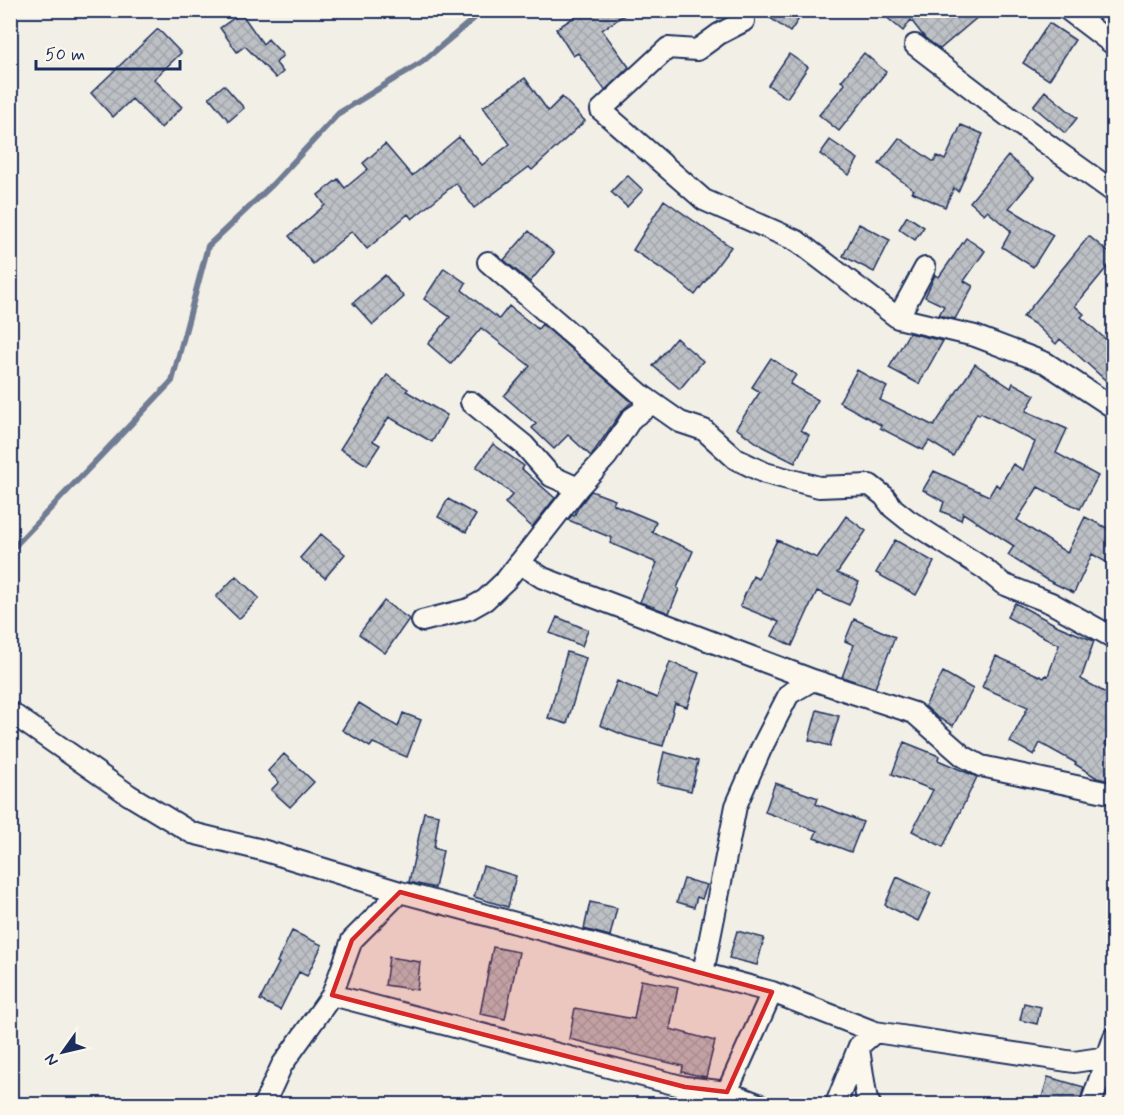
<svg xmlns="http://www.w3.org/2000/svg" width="1124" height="1115" viewBox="0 0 1124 1115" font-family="Mynerve,sans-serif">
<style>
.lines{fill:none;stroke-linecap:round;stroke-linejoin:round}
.stream{stroke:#707b93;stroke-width:6}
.building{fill:url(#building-cross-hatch);stroke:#1b2f5e;stroke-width:1.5}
.street-casing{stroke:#1b2f5e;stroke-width:24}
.street{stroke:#fbf7ec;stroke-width:20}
.marked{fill:#d62828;fill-opacity:0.2;stroke:#d62828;stroke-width:4.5;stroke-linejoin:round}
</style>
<defs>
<pattern id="building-cross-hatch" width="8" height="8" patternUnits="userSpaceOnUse" patternTransform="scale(1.5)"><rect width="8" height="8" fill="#bdc0c4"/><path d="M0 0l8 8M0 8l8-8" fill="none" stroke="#a2a5ab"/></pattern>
</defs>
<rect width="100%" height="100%" fill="#f2efe6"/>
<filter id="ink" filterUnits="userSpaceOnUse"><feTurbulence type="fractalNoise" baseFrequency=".0167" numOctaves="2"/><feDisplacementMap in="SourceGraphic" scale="12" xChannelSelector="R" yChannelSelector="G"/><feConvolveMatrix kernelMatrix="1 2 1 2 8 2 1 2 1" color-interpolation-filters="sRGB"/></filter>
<g filter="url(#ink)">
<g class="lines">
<path class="stream" d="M10,551L172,381L208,246L273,184L339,113L422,62L484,10"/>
</g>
<path class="building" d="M585,10H632L602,30L629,67L605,90L578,53L573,56L556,29Z
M759,10H805L790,32Z
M878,10H986L940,49L925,38L911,20L903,31Z
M241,13L263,44L268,39L283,55L276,63L283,72L276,78L245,46L237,52L220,28Z
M1049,23L1075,40L1049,80L1023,63Z
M158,29L181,53L154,79L182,107L161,128L132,99L113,117L91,93Z
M864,53L886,72L839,131L819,115L845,84L841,81Z
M789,54L808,67L787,98L768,85Z
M525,78L548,111L562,97L585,121L532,170L529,167L474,208L456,183L412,219L408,214L367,249L352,231L313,264L289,236L325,205L318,195L338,179L345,188L368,169L363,163L385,144L412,176L459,137L482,165L510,144L483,107Z
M224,85L244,108L229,121L209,97Z
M1045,91L1077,118L1065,133L1033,106Z
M961,125L983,134L958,192L954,188L945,207L912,192L914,190L879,164L899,138L934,162L937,156L945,160Z
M830,140L858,159L849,175L820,154Z
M1008,156L1034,178L1009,208L1053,235L1033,267L1002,247L1011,231L987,211L984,214L970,202Z
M627,175L643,190L627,207L611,192Z
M664,200L731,247L695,295L674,277L633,250Z
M907,216L924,227L915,240L899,229Z
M859,224L890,240L874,272L843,256Z
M529,231L554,253L530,282L504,260Z
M1089,236L1113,256V260L1075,306L1084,314L1081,317L1113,346V387L1060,339L1056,344L1036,325L1023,317Z
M966,238L985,251L964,281L973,286L955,319L939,315L944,306L925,297L935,275L939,277Z
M444,268L466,283L462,290L499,319L509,306L538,329L542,324L632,402L622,411L591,456L568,435L554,449L532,428L536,424L504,396L530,366L481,328L451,364L428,344L450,317L424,299Z
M385,275L404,297L373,325L353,303Z
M909,333L943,341L919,384L889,368Z
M676,338L703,361L680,389L653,366Z
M771,358L796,375L790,384L818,400L801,430L809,435L795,463L763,447L736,428L760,392L752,387Z
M975,364L1011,388L1013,383L1035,395L1026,411L1067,429L1056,453L1098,476L1080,509L1038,487L1017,520L1067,553L1085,517L1113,531V566L1092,554L1074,593L1045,579L1008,555L1014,546L963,513L961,520L941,511L944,502L923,490L934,471L989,496L996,484L999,487L1013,464L1023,470L1035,442L981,413L979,415L977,413L953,456L929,441L923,450L880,428L881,425L839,402L857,370L887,387L880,400L934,426Z
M387,375L408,389L406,391L447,415L432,442L389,417L373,441L380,445L367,465L340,449Z
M493,444L524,466L522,469L555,498L532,527L505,503L513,494L476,467Z
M591,491L615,500L613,504L656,522L652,532L693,551L677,588L679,589L669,613L640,602L657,563L610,543L612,538L568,520L572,515L574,516L578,508Z
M448,499L476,515L466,532L438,517Z
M846,516L866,531L837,573L859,582L849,605L817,591L792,646L772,636L779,622L740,606L753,576L758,579L777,540L817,558Z
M321,534L345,554L325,578L300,558Z
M895,540L934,562L916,595L876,573Z
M236,576L259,598L239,619L216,597Z
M384,601L409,619L385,653L359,634Z
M1015,603L1058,626L1094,641L1081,679L1113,697V728L1105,744L1113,750V782L1097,778L1075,764L1076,763L1040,743L1034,755L1010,742L1028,707L982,687L996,656L1044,678L1046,675L1048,676L1059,645L1007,617Z
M557,617L588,630L582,646L550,633Z
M854,619L895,637L875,688L842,677L854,645L845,641Z
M567,652L586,658L567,724L548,718Z
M670,662L699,673L687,707L675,703L663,746L626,736L600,725L617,681L657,698Z
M943,672L973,689L953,726L937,717L925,706Z
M359,703L398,727L403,713L421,720L407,757L373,743L370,747L342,730Z
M817,710L839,716L830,746L809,740Z
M904,742L939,756L938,760L977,777L943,847L912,831L933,790L892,774Z
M664,752L698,761L691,791L657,783Z
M284,754L314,782L290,807L271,790L279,782L268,771Z
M775,783L818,798L816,804L863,822L851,852L814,838L817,831L765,812Z
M424,812L439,815L434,848L443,851L435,888L409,882Z
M483,866L516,876L508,907L474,897Z
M897,877L931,893L918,921L885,905Z
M684,879L707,885L702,899L697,897L694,907L677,902Z
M590,902L617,908L610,936L584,929Z
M292,931L322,945L307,976L299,972L280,1010L260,1000L279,963L277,962Z
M737,931L764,938L757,965L729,958Z
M493,947L519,952L505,1019L480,1014Z
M389,957L420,962L417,990L385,985Z
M641,980L678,987L670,1029L715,1041L706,1077L682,1072L683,1066L569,1039L575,1008L634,1019Z
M1024,1003L1041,1007L1037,1024L1020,1020Z
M1048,1077L1084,1087L1079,1104H1040Z"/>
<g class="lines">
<g class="street-casing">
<path id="street" d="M1068,10L1114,45
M744,21L719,34L697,50L668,48L601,110L704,200L797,241L898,318L975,336L1046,363L1114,408
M915,45L1009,117L1114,192
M488,262L643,396
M898,318L925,268
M471,402L524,445L551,476L578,488
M519,563L543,578L813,680
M422,621L469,609L485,600L506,580L578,488L607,456L632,418L645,409L643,396L680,422L704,430L736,459L765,473L819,487L870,485L884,496L893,508L908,520L985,569L1003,584L1051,603L1114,638
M10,712L129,795L192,833L262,850L400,892L772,992L875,1032L1074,1062L1107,1057
M703,973L736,806L761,749L789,694L813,680L914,713L963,756L981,766L1114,794
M332,995L685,1087L727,1092L758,1104
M859,1049L867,1101L870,1104
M727,1092L772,992
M264,1104L282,1065L332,995L352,940L400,892
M836,1104L859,1046L875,1032
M1091,1104L1114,1037"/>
</g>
<use href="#street" class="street"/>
</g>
</g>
<path class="marked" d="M400,892L772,992L727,1092L685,1087L332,995L352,940Z"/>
<rect width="1124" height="1115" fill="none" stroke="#fbf7ec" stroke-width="36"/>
<rect x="18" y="18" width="1088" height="1079" fill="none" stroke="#1b2f5e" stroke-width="2" filter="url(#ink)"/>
<g transform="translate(63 1052) rotate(236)" stroke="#fbf7ec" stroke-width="4.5" paint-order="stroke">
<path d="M0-4.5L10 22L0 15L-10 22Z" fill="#1b2f5e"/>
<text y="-9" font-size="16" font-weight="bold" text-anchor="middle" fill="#1b2f5e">N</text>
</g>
<path d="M36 60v9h144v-9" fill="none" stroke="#1b2f5e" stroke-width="3"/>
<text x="45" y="60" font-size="18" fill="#1b2f5e" stroke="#fbf7ec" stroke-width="4.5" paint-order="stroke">50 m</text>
</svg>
